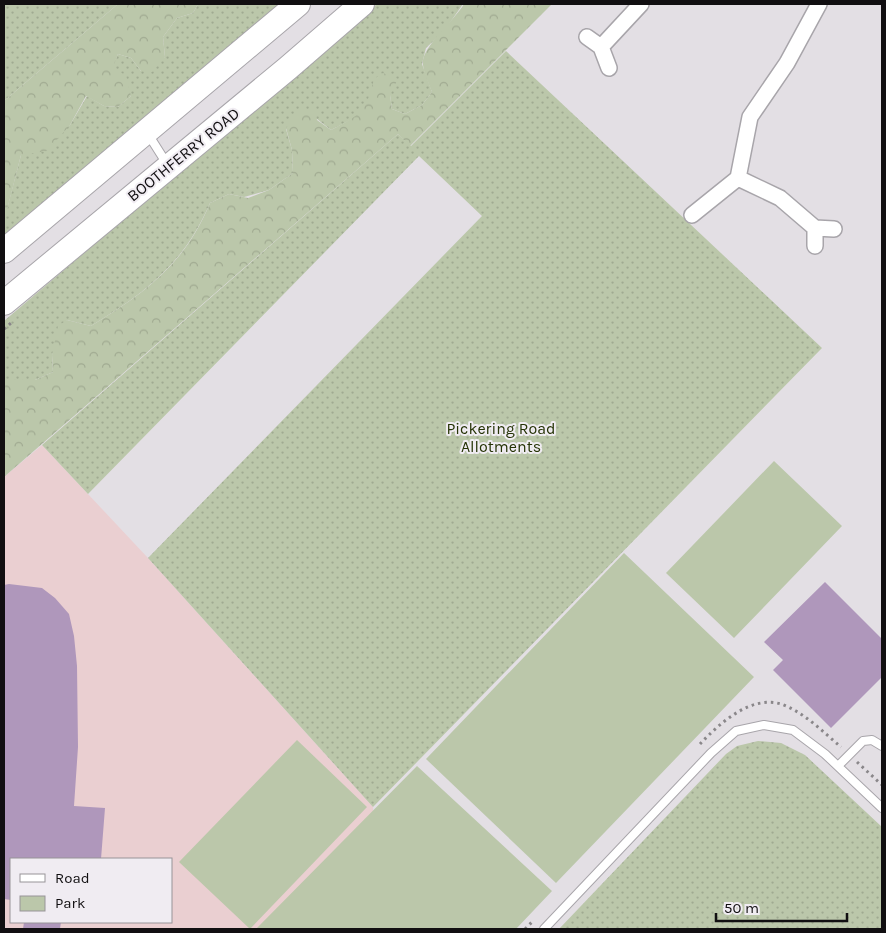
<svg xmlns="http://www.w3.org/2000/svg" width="886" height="933" viewBox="0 0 886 933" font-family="Karla,sans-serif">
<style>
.education{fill:#eacfd1;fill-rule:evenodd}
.green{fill:url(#green-dots)}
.forest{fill:url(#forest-crowns)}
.pitch{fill:#bbc7aa}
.building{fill:#af97bb}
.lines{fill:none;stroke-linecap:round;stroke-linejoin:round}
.service-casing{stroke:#a8a5aa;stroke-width:10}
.minor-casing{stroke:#a8a5aa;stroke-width:18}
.primary-casing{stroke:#a8a5aa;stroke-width:26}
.path{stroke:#8a878a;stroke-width:3;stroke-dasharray:2.5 4;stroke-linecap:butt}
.service{stroke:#fff;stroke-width:8}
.minor{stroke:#fff;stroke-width:15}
.primary{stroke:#fff;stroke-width:24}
.labels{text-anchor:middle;stroke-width:4;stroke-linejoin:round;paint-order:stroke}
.street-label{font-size:16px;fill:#110f11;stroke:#f0ecf2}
.park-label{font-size:16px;fill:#253305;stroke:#f0ecf2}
</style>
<defs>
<pattern id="green-dots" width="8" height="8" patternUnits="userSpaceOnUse" patternTransform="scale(1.25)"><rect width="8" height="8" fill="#bbc7aa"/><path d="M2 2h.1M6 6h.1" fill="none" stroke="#a0aa91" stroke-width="1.8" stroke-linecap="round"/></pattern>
<pattern id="forest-crowns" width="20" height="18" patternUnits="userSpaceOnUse" patternTransform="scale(1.25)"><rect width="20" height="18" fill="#bbc7aa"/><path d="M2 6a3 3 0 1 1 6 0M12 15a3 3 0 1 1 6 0" fill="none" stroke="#a0aa91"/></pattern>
</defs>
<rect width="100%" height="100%" fill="#e3dfe4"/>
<path class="education" d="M42,445L148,558L373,807L378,929H4V477ZM11,859H171V922H11Z"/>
<path class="green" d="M4,4H118L4,101Z
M198,4H283L4,238V210L7,209L21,155L70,125L87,96L104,106L118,107L131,96L112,67L118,54L131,58L141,71L165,57L163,37L177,18L193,13Z
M377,4H463L444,31L426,48L422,64L432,92L422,105L405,114L392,109L390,95L369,103L358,116L331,130L317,119L286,129L292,150L293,173L269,190L244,197L229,194L210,203C184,264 146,292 91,326L67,320L52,355L53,372L35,380H4V321Z
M506,51L822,348L373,807L148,558L482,216L419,156L88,494L42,445L398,134L411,146Z
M758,741L781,743L805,755L882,827V929H559L726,754L737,746Z"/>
<path class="forest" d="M118,4H198L193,13L177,18L163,37L165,57L152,72L141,71L131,58L118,54L113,67L126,76L131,96L118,107L104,106L86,96L70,125L47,151L21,155L7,210H4V101Z
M464,4H552L410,146L398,134L4,477V379L35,380L53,372L52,355L58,326L67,320L91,326C146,292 185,264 210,203L229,194L248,198L269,190L293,173L292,150L286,128L300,110L315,111L317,120L331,130C361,114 366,113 374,79L383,73L398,79L390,95L392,109L405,114L422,105L432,92C429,84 424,74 423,65C420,48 454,21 464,4Z"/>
<path class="pitch" d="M774,461L842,526L734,638L666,573Z
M624,553L754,677L556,883L426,759Z
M297,740L367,807L250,929L179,862Z
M417,766L552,891L516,929H256Z"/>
<path class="building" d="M825,582L882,639V677L831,728L773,670L783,660L764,642Z
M9,584L42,588L55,598L69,614L74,636L77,666L78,747L74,806L105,808L101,859H11V900L4,899V585Z
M24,922H61L60,929H23Z"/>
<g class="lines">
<g class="service-casing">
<path id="service" d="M148,134L167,164
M838,766L863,741L872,740L882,746
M544,929L711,753L736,731L764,725L793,730L825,754L882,808"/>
</g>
<g class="minor-casing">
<path id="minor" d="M587,37L601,47L609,68
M601,47L641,4
M738,178L780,198L815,228
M692,215L738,178L750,117L787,63L819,4
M815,246V228L834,229"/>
</g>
<g class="primary-casing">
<path id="primary" d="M4,251L298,4
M4,303L288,68L362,4"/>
</g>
<path class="path" d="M4,329L11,323
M700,744C719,724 750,695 781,704C804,712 823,732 841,747
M857,762L882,785
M525,929L533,921"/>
<use href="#service" class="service"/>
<use href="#minor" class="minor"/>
<use href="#primary" class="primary"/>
</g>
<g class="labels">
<g class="street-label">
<text transform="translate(183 154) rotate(-39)" y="6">BOOTHFERRY ROAD</text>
</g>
<g class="park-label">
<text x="501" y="434">Pickering Road<tspan x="501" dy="18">Allotments</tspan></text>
</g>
</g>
<rect width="886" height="933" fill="none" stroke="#110f11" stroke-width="10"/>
<rect x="10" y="858" width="162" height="65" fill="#f0ecf2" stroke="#979498"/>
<rect x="20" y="874" width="25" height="8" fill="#ffffff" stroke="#979498"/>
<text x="55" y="883" font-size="15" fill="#110f11">Road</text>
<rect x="20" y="896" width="25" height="15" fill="#bbc7aa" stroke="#979498"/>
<text x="55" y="908" font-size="15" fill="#110f11">Park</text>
<path d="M716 913v8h131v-8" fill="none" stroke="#110f11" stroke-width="2.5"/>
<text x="724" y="913" font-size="15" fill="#110f11" stroke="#f0ecf2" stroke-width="4" paint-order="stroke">50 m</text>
</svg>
